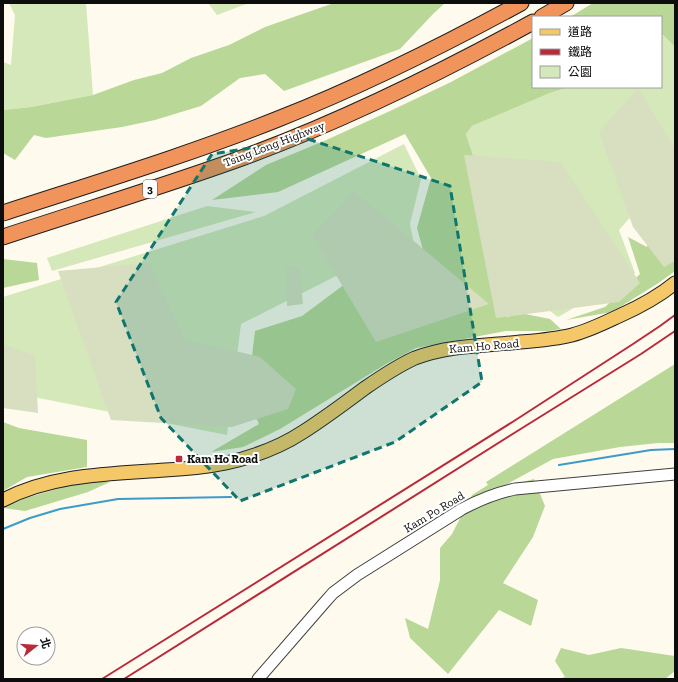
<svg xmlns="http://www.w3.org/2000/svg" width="678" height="682" viewBox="0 0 678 682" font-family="'Zilla Slab','Noto Sans TC',serif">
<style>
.green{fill:#d4e8b9}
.forest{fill:#b9d898}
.cemetery{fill:#d7dfc0}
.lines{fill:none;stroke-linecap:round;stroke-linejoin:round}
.stream{stroke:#3d9bc9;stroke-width:2}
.minor-casing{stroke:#404040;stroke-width:13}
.major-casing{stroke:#1e1e1e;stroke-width:15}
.highway-casing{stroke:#1e1e1e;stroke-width:17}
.minor{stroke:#fff;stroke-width:11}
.major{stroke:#f4c868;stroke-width:13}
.highway{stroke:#f0945b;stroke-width:15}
.rail{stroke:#b92a3b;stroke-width:2}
.marked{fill:#0f766e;fill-opacity:0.2;stroke:#0f766e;stroke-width:3;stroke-dasharray:8 5;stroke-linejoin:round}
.poi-dot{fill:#b92a3b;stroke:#fff;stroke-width:1.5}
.labels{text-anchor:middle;stroke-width:4;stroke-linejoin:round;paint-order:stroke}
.shield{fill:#fff;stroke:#565656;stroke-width:1}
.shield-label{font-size:11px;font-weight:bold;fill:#0d0d0d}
.street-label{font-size:12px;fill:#0d0d0d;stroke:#fff}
.poi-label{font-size:12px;font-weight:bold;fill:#0d0d0d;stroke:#fff;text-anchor:start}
</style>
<rect width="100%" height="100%" fill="#fefaee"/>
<path class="green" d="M9,3H86L93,95L31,107L3,110V62L11,65L15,15Z
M208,3H249L217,15Z
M663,35L675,47V166L619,230L635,273L558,317L542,305L495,223L466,134L472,126L550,93L569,87H661V36Z
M404,144L421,179L410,224L419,269L352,268L241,324L227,435L3,391V297L264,216Z
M207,206L256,212L52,271L47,258Z"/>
<path class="forest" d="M334,3H445L433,14L400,49L284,91L265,74L240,78L201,106L155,120L122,127L46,138L34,135L15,160L3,153V110L31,107L93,95L134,80L162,73L191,58L229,45L265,27Z
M593,3H675V47L663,35L661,36V17H570Z
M533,38V87H569L550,93L472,126L466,134L495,223L507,317L520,313L550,319L561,329L549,331H506L416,348L386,364L280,429L243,447L211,452L259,424L247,398L255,331L302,316L353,278L430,276L417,228L431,178L405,134L278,192L212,200L266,165L324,141L390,111L451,82Z
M652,212L675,236V271L660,282L612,312L566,320L605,307L640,274L628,237L647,247Z
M3,259L37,263L39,280L3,288Z
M675,364V443H658L620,447L553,459L500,488L534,479L545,506L533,537L503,583L538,600L531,626L499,610L448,674L410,638L405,618L428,629L440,580V548L452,534L472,495L488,485L486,482Z
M3,422L19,428L87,440V467L27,477L3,491Z
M84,481L110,482L88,492L25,511L3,508L26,498Z
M561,648L589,655L621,648L675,656V671L665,679H559L565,677L555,661Z"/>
<path class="cemetery" d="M638,88L675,148V261L664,267L633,227L599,132Z
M464,155L561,162L640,283L619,302L496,318Z
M354,191L489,304L376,342L312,235Z
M149,263L185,339L260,357L296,389L288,409L232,427L111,420L58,271Z
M299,266L303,304L287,306L286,267Z
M3,344L35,356L38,413L3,408Z"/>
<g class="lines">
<path class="stream" d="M559,465L651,450L675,449
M3,529L30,518L60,509L118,499L231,497"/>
<g class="minor-casing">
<path id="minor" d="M258,679L325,602L333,593L357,575L462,509C479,500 496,493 515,489L675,474"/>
</g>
<g class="major-casing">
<path id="major" d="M3,500C53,474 110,474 165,470C186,469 207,467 226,463C253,457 280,447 303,432C325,418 345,403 365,388C381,377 397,366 415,358C447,346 478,346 511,343C531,341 552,340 572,335C588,331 604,323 619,316C639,307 658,297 675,283"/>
</g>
<g class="highway-casing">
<path id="highway" d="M542,17L566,3
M3,213C95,183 188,155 278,119C362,86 442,46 521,3
M3,237C82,211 161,187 239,159C341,122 438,74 533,22"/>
</g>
<use href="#minor" class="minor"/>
<use href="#major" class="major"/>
<use href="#highway" class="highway"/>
<path class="rail" d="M102,679L514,421L633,344L660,326L675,315
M124,679L519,430L641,354L675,331"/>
</g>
<path class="marked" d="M308,139L450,186L482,382L395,442L240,501L161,418L116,302L212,154Z"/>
<rect class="poi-dot" x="175" y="455" width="8" height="8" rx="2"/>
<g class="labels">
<rect class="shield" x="143" y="180" width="14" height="18" rx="3"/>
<g class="shield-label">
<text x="150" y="193">3</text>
</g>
<g class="street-label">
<text transform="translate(274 144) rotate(-21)" y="4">Tsing Long Highway</text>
<text transform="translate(484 346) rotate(-5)" y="4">Kam Ho Road</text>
<text transform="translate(434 512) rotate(-31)" y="4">Kam Po Road</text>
</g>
<g class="poi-label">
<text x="187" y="463">Kam Ho Road</text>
</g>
</g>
<rect width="678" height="682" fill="none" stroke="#0d0d0d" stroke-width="8"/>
<rect x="532" y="16" width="130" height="72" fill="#ffffff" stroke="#9e9e9e"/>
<rect x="540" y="29" width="20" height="6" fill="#f4c868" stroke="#9e9e9e"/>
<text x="568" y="36" font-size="12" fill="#0d0d0d">道路</text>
<rect x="540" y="49" width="20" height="6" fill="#b92a3b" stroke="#9e9e9e"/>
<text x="568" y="56" font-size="12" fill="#0d0d0d">鐵路</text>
<rect x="540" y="66" width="20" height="12" fill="#d4e8b9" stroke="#9e9e9e"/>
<text x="568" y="76" font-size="12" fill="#0d0d0d">公園</text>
<g transform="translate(36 646) rotate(73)"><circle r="19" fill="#ffffff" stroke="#9e9e9e"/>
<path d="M0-3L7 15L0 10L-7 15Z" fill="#b92a3b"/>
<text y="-6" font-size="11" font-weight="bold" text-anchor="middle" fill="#0d0d0d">北</text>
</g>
</svg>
